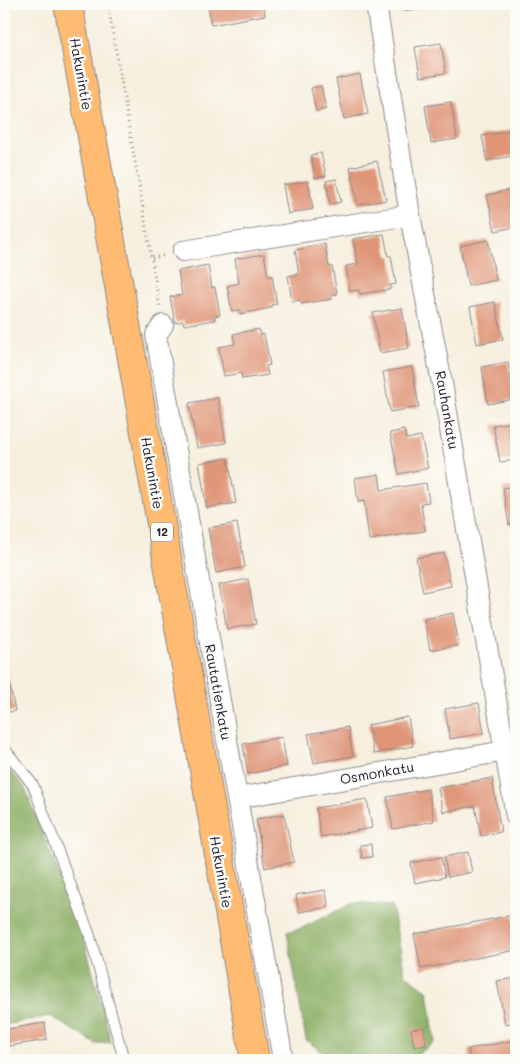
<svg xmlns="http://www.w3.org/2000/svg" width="520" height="1064" viewBox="0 0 520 1064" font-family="Mali,sans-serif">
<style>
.forest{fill:#8aae63;stroke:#56684f}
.building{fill:#df9578}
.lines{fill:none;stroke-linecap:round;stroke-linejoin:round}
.lane-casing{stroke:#8c888c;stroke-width:12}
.street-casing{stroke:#8c888c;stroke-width:22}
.highway-casing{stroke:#8c888c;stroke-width:30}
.path{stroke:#8c888c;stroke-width:3;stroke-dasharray:1 4;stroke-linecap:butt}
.lane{stroke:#fff;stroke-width:10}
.street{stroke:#fff;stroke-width:20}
.highway{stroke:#ffbb71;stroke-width:28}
.labels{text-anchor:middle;stroke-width:5;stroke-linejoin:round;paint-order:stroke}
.shield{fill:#fdfcf7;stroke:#646373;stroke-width:1}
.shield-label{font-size:12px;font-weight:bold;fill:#22223b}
.street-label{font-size:14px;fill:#22223b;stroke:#fdfcf7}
</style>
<rect width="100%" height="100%" fill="#fdfcf7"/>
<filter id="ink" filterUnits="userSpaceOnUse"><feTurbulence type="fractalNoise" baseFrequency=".02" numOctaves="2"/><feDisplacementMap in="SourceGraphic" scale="10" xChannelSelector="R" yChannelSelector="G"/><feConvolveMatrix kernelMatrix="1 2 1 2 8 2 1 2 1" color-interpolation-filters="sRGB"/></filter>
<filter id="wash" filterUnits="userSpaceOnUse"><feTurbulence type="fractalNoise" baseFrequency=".0096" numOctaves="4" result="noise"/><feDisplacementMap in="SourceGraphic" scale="20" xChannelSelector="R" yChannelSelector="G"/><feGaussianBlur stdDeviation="1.12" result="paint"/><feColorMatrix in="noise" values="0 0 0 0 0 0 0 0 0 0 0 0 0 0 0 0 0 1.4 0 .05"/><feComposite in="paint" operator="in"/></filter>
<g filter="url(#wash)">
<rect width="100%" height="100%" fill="#f6efde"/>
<path class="forest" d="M4,764L24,786L83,935L111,1042L96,1044L50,1016L4,1025Z
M353,903L392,906L405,974L428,991L435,1042L414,1057V1060H333L306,1040L287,932L302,928Z"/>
<g id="blocks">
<path class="building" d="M208,4H263L265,15L211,25Z
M402,4H428L429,7L403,11Z
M441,43L446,73L420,77L415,47Z
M360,74L368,114L344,119L336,79Z
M321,86L326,109L316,111L311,88Z
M451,102L457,139L431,143L425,106Z
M516,129V155L487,161L482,136Z
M321,153L326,176L315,178L311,155Z
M377,161L386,200L358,205L350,167Z
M336,179L341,202L330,204L326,181Z
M308,181L313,209L288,214L283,185Z
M513,189L516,204V227L495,231L487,195Z
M384,234L388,256H391L396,284L390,285L391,289L360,294L359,290L350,291L346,266L358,264L353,239Z
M488,240L496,280L468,286L460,246Z
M325,244L329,267L332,266L337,294L332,295V299L301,304L300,300L292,302L288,276L299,274L295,250Z
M264,254L268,276H272L277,304L271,305V308L240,314V310L232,311L227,286L239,283L235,259Z
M208,265L212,288L215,287L220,315L214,316L215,320L184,325L183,321L175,323L170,297L182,295L178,271Z
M495,302L503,339L477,344L470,307Z
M402,308L409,348L380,353L373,313Z
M259,329L260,335L264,334L270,365L266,366L268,375L242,379L241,373L224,376L219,347L235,344L233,334Z
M508,362L514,399L488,404L482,367Z
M412,367L419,407L390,412L383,372Z
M218,398L226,443L197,448L189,403Z
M516,422V460L500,462L493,425Z
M404,430L406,439L421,436L428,468L399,474L390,433Z
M228,458L236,503L207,508L199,463Z
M379,474L381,490L426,483L429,502L421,503L425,531L369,540L364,501L358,502L355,478Z
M516,486V524L509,525L503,488Z
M237,523L245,567L216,573L208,528Z
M444,553L451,586L423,592L416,558Z
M248,579L256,624L227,629L219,585Z
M453,613L459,645L430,650L424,619Z
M4,657L15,711L4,713Z
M479,703L484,733L450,739L445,709Z
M408,717L413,746L374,754L368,725Z
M348,727L353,756L314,763L308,734Z
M282,737L287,766L248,774L243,744Z
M492,778L501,832L481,836L475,806L443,812L438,788Z
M428,789L434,821L393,829L387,797Z
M367,799L372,828L321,837L316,808Z
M284,814L294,862L265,868L256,819Z
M371,844L372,857L362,858L360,845Z
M468,852L472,872L448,877L444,857Z
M441,857L445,877L415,883L411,863Z
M325,890L329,907L299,912L296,895Z
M513,915L516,929V950L421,969L414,934Z
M516,978V1022L505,1024L497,981Z
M45,1023L47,1040L9,1046L7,1029Z
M424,1027L426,1045L414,1047L411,1029Z
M516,1040V1060H470L468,1049Z
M454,1056L455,1060H432V1059Z"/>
</g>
</g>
<g filter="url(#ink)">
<use href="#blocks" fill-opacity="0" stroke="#8c888c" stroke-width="1"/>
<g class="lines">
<g class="lane-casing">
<path id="lane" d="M4,748L33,785L89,933L124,1060"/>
</g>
<g class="street-casing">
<path id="street" d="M376,4L410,215L442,383L516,816
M183,251L410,215
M163,325L156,335L283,1060
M237,798L516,749"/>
</g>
<g class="highway-casing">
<path id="highway" d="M68,4L132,358L255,1060"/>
</g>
<path class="path" d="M108,4L160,308
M152,258L166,255"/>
<use href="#lane" class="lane"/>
<use href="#street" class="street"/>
<use href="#highway" class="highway"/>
</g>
</g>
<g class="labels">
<rect class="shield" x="151" y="522.5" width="22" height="19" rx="4"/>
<g class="shield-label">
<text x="162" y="536">12</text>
</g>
<g class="street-label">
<text transform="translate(81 74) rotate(80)" y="5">Hakunintie</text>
<text transform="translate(447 410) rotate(80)" y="5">Rauhankatu</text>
<text transform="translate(152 473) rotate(80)" y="5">Hakunintie</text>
<text transform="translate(218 692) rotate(80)" y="5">Rautatienkatu</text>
<text transform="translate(377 773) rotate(-10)" y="5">Osmonkatu</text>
<text transform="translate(221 872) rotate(80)" y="5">Hakunintie</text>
</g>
</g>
<rect width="520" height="1064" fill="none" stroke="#fdfcf7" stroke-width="20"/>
</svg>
